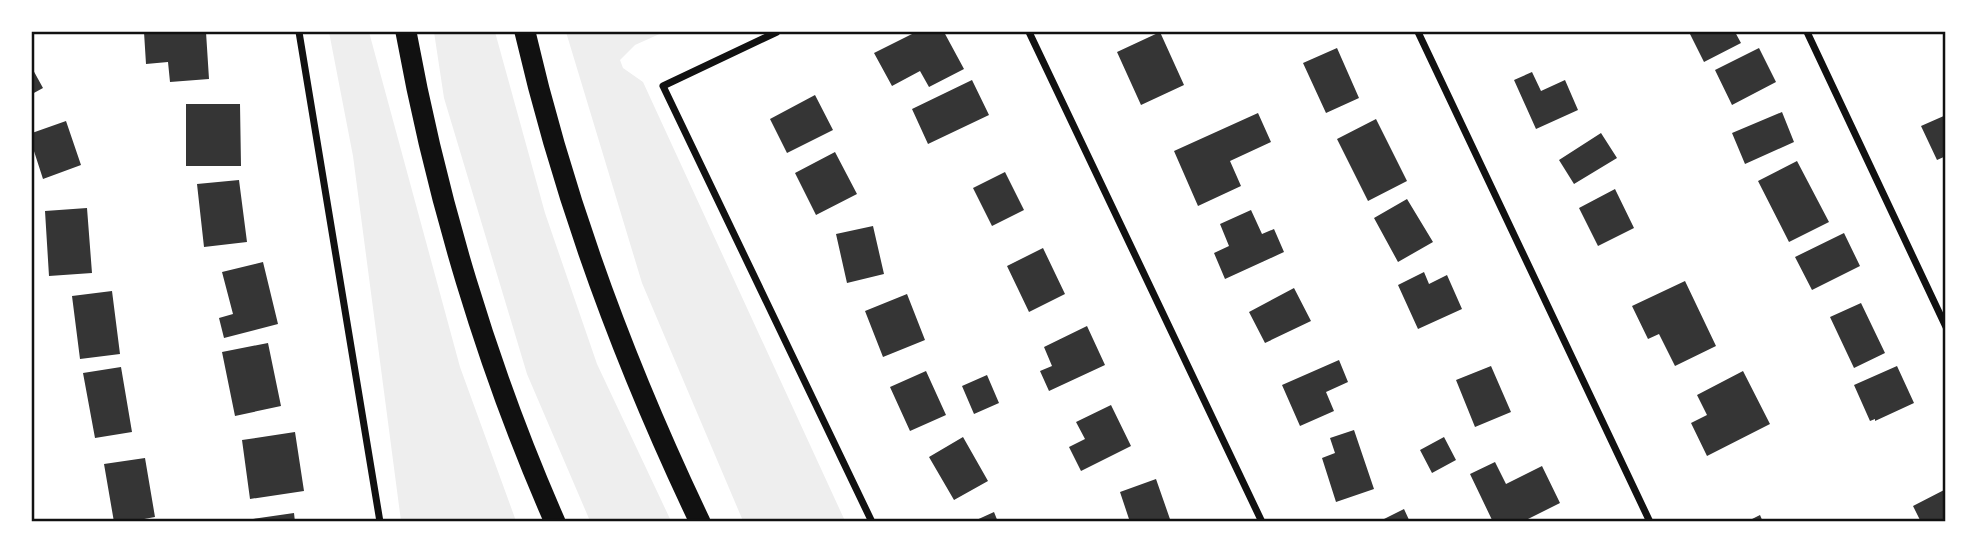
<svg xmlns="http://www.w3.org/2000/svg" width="1977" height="553" viewBox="0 0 1977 553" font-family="Overpass,sans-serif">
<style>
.green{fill:#eee}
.building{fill:#353535}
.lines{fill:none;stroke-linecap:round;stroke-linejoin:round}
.minor{stroke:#111;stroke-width:7}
.motorway{stroke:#111;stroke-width:21}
.neatline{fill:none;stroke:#111;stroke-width:2.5}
</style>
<rect width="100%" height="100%" fill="#fff"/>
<path class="green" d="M329,32H369L460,367L516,521H401L353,156Z
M434,32H495L545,213L597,364L671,521H590L527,374L444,98Z
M566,32H664L635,45L620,60L623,68L643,82L845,521H743L642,283Z"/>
<path class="building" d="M144,32H206L209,79L170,82L168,62L146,64Z
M916,32H944L964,69L929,87L920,71L892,86L874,53Z
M1160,32L1184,85L1141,105L1117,52Z
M1689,32H1735L1741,43L1704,62Z
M1337,48L1359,98L1326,113L1303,63Z
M1759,48L1776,82L1732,105L1715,70Z
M32,68L43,88L32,94Z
M1532,72L1541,91L1565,80L1578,110L1536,129L1514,80Z
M972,80L989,115L928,144L912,109Z
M815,95L833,130L787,153L770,119Z
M186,104H240L241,166H186Z
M1782,112L1794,142L1745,164L1732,133Z
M1258,113L1271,142L1230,161L1241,186L1198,206L1174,151Z
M1946,115V156L1937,160L1921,126Z
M1376,119L1407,181L1368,201L1337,139Z
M66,121L81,165L43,179L32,145V133Z
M1601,133L1617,158L1574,184L1559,160Z
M835,152L857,194L816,215L795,173Z
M1797,161L1829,222L1789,242L1758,181Z
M1005,172L1024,210L992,226L973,188Z
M239,180L247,242L204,247L197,184Z
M1615,189L1634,228L1598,246L1579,208Z
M1407,199L1433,242L1398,262L1374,218Z
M87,208L92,273L49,276L45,211Z
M1251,210L1262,234L1274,229L1284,252L1225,279L1214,253L1229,246L1220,224Z
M873,226L884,274L847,283L836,234Z
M1844,233L1860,266L1812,290L1795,257Z
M1043,248L1065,294L1029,312L1007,266Z
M263,262L278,324L224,338L219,318L233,314L222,272Z
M1424,272L1429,284L1447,275L1462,309L1418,329L1398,285Z
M1685,281L1716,346L1675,366L1659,334L1648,339L1632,306Z
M1294,288L1311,321L1265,343L1249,312Z
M112,291L120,354L80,359L72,296Z
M907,294L925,340L883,357L865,311Z
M1861,303L1885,353L1854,368L1830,317Z
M1087,326L1105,365L1049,391L1040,371L1052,366L1044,347Z
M268,343L281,406L235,416L222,352Z
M1339,360L1348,382L1326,392L1334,411L1300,426L1282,385Z
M1491,366L1511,412L1475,427L1456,380Z
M1897,366L1914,403L1875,421V419L1870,421L1854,385Z
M121,367L132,432L95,438L83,373Z
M926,371L946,415L910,431L890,387Z
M1743,371L1770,424L1707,456L1691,423L1707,415L1697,395Z
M987,375L999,403L974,414L962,386Z
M1111,405L1131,446L1081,471L1069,447L1085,439L1076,422Z
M1354,430L1374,489L1336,502L1322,458L1335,453L1330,438Z
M295,432L304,491L250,499L242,440Z
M963,437L988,481L954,500L929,457Z
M1444,437L1456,460L1432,473L1420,450Z
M145,458L155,517L128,522H114L104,464Z
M1495,462L1506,484L1542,466L1560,503L1522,522H1493L1470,474Z
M1156,479L1171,522H1130L1120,492Z
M1946,489V522H1921L1913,506Z
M1404,509L1410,522H1378Z
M994,512L998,522H972Z
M294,513L295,522H253V519Z
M1760,515L1763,522H1746Z"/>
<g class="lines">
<path class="minor" d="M299,32L380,522
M777,32L663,86L872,522
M1029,32L1262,522
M1418,32L1650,522
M1807,32L1946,327"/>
<path class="motorway" d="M406,32C436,197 487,368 555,522
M525,32C564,201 625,365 700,522"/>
</g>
<rect width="1977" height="553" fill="none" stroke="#ffffff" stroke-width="66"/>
<rect x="33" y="33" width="1911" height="487" class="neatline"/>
</svg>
